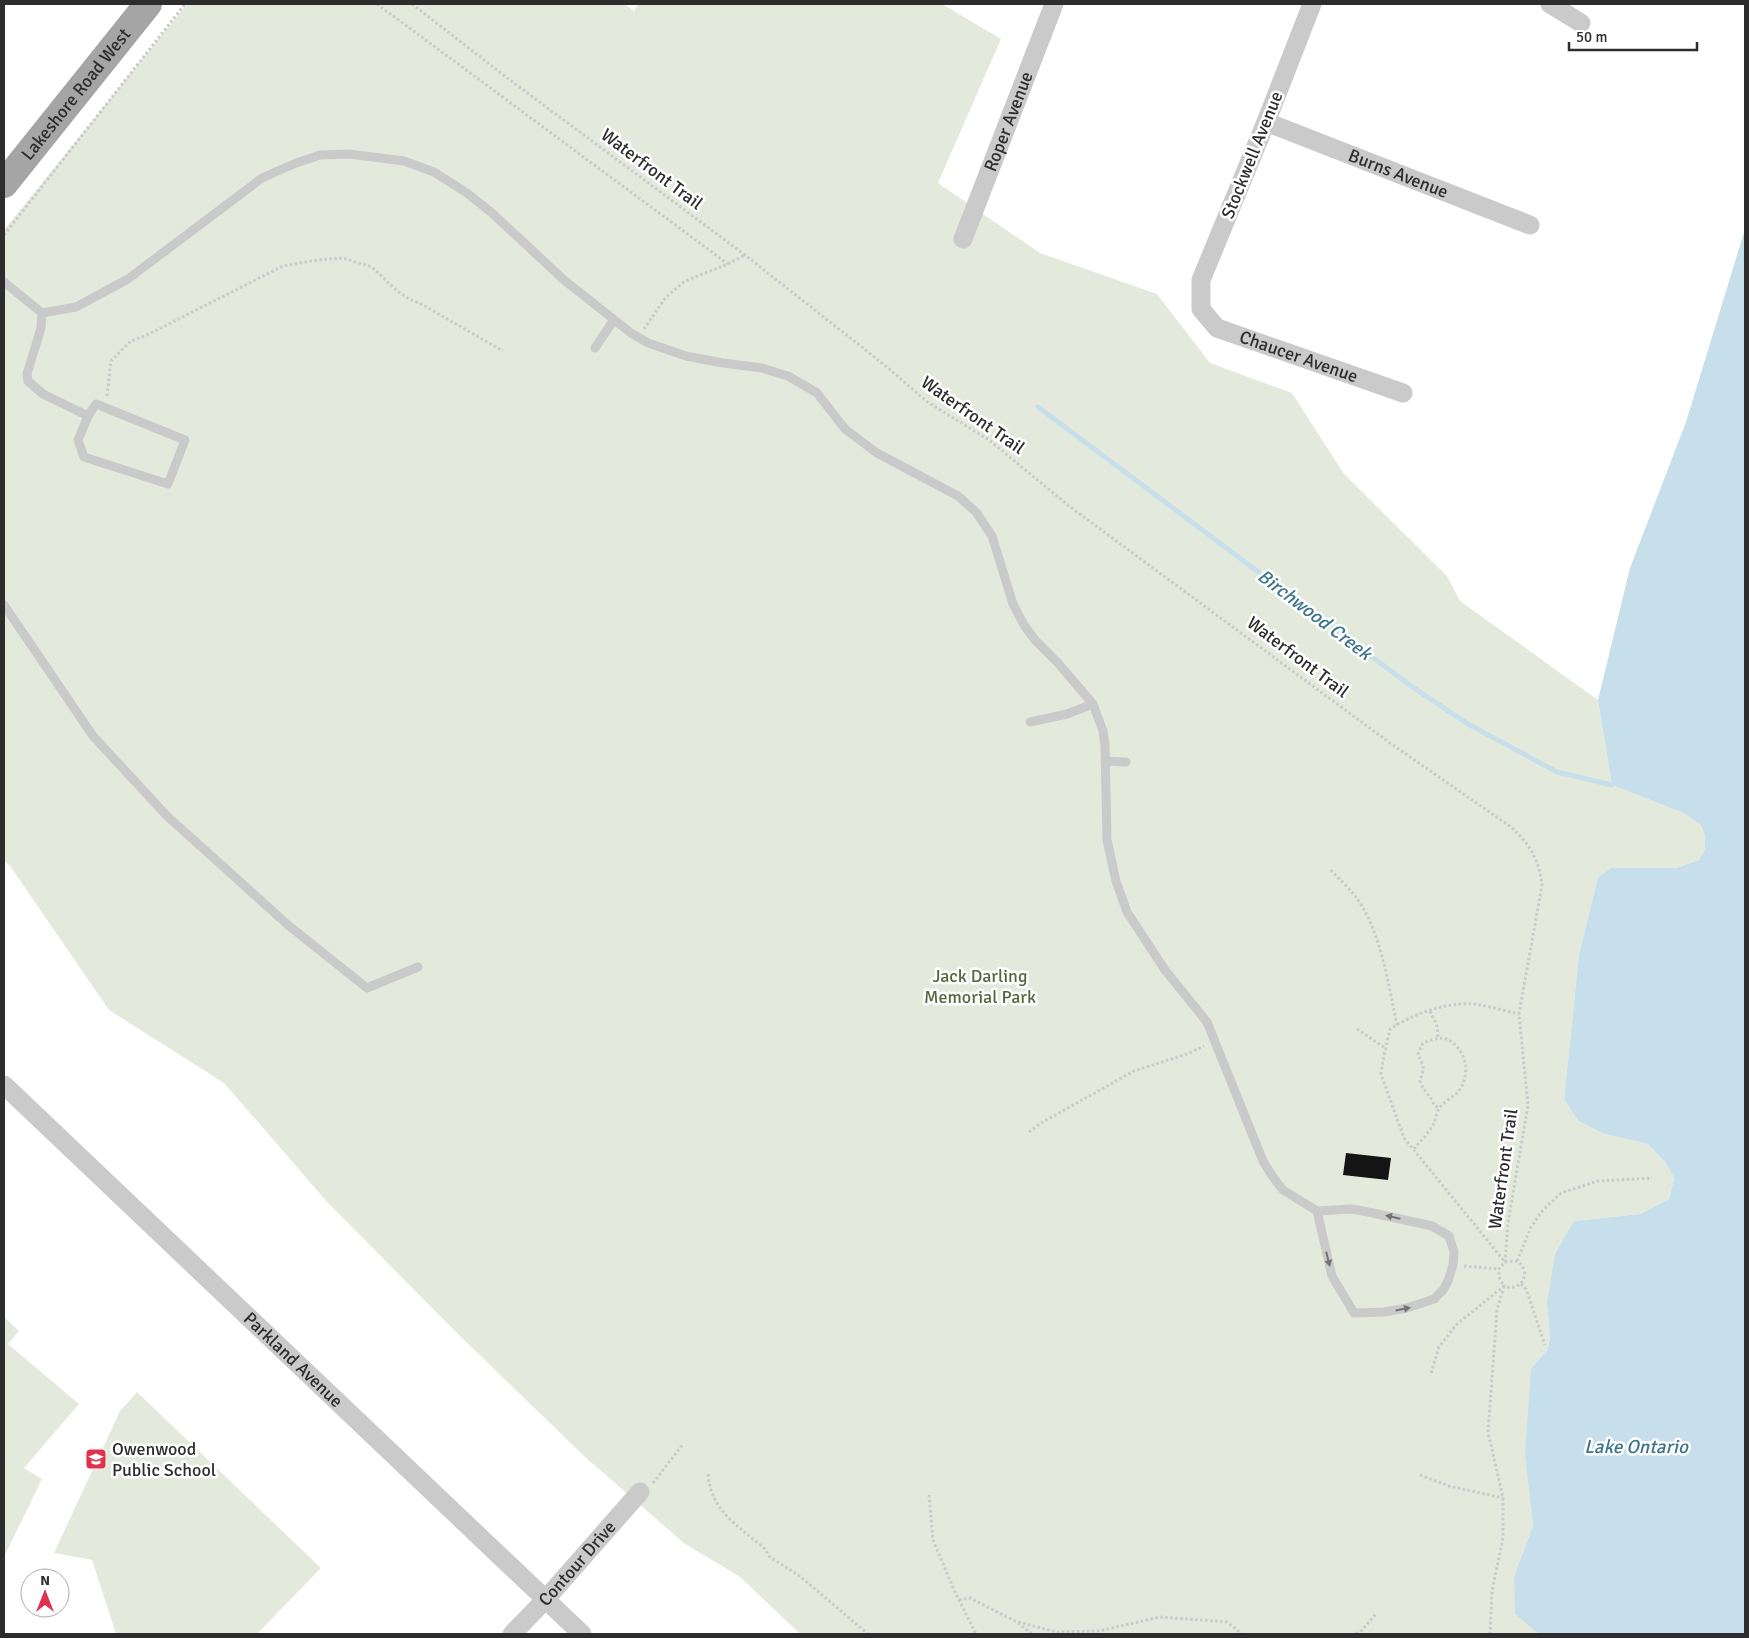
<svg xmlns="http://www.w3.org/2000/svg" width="1749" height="1638" viewBox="0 0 1749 1638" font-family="Signika,sans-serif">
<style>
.green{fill:#e4eadb}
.water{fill:#c7dfea}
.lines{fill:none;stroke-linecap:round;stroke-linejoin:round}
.stream{stroke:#c7dfea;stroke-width:5}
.building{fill:#141414}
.path{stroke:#cacaca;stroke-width:3;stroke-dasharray:2.5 2.5;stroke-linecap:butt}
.service{stroke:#cacaca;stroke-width:9}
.minor{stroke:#cacaca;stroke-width:19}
.primary{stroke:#a5a5a5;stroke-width:28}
.oneway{fill:#747474}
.labels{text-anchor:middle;stroke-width:5;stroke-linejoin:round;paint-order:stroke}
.street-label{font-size:18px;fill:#2d2d2d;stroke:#fff}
.park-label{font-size:18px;fill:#54683c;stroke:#fff}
.poi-label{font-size:18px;fill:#2d2d2d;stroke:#fff;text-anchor:start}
.water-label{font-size:19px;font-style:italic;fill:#3d748d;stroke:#fff}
</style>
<rect width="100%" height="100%" fill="#fff"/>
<path class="green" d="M187,4H625L634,11L638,4H942L1001,39L938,183L1040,253L1157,294L1210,363L1292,393L1344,474L1447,576L1460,601L1598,700L1612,785L1683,813L1700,824L1705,835V849L1699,860L1676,868H1611L1598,877L1579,954L1564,1099L1578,1121L1604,1134L1648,1144L1665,1162L1674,1178L1669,1199L1640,1214L1574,1221L1547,1303L1550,1337L1547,1350L1531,1370L1530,1493L1533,1525L1514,1576L1535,1631L1541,1634H800L739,1576L685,1544L585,1457L459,1335L328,1203L224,1083L109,1010L10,866L4,860V230Z
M4,1317L19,1331L8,1344L79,1404L24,1468L42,1479L4,1557Z
M137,1392L321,1568L257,1634H116L92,1560L54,1553L120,1411Z"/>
<path class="water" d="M1745,229V1634H1541L1535,1631L1515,1614L1514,1576L1533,1525L1525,1454L1531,1369L1547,1350L1550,1338L1547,1303L1555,1254L1574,1221L1640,1214L1669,1199L1674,1178L1665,1162L1648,1144L1604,1134L1578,1121L1564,1099L1579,954L1598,877L1611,868H1676L1699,860L1705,849V835L1700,824L1683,813L1612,785L1598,700L1630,568L1686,422Z"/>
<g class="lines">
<path class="stream" d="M1038,407L1411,686L1468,724L1557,772L1612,785"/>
</g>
<path class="building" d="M1346,1153L1391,1158L1388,1180L1343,1175Z"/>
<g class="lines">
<path class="path" d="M377,4L728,264
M412,4L506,77L745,255L887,367L926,401L989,440L1069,506L1390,743L1511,827C1530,844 1539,860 1542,885L1519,1014L1528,1105L1508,1223L1505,1262L1499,1269V1277L1504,1286L1497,1310L1488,1432L1503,1498V1538L1492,1591L1490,1634
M4,235L185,4
M644,329L666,297L685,281L728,264L745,255
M107,396L111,361L131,341L145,336L283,266L317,260L343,258L372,267L396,290L409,299L423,305L503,351
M1331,870C1339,879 1348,887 1355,896C1381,930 1388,983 1397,1025
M1430,1011L1437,1026L1438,1037
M1357,1029L1385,1048
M1029,1132L1041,1123L1134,1071L1187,1054L1204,1046
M1414,1149C1420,1141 1428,1134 1433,1125C1436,1120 1436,1112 1440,1107C1443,1103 1450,1099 1455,1095C1468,1083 1470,1061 1457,1047C1446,1034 1437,1038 1423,1043L1418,1054C1424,1069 1425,1065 1420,1081C1423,1090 1431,1096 1434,1105L1439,1108
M1517,1261L1531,1227L1543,1210L1561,1193L1598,1181L1652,1178
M1464,1266L1499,1269
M1521,1284L1526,1289L1545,1345
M1431,1373L1439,1347L1456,1325L1504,1286C1521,1293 1533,1272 1517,1261L1505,1262L1404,1138L1381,1074L1383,1060L1390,1029C1413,1014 1446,1002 1474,1004C1489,1006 1505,1011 1519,1014
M708,1474C711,1512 739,1526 765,1549L770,1557L801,1577L868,1634
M1420,1475L1449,1486L1503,1498
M653,1483L683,1444
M929,1495L933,1540L955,1592L976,1634
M959,1600L970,1598L1015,1621L1056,1632L1099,1631L1160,1617L1227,1622L1242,1634
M1018,1623L1032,1634
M1356,1634L1362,1630L1376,1614"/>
<path class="service" d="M4,282L42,313L76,307L128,279L262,178L296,163L320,155L349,154L404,161L434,172L467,193L492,213L564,280L631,333L648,343L686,356L723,363L762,368L788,376L817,393L845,429L877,453L958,496L976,512L992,536L1013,604L1024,625L1035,640L1058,663L1093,704L1103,731L1105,745L1107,840L1116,881L1127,912L1165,970L1207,1022L1263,1161L1273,1177L1283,1190L1317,1211L1352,1209L1373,1213L1432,1226L1449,1236L1454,1252L1453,1265L1448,1281L1443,1290L1434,1299L1407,1308L1384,1312L1354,1313L1332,1276L1317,1211
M42,313L41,328L27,374L28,381L43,394L88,416
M595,348L613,321
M96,404L185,440L168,484L84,457L78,440L88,416Z
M4,605L93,736L167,816L288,925L367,988L418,967
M1030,722L1067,714L1093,704
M1105,761L1126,762"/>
<g class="minor">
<path id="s1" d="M1312,4L1266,122L1201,280V309L1217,328L1403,393"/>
<path d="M1550,4L1581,23"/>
<path id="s2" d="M1266,122L1530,225"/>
<path id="s3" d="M963,239L1054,4"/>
<path id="s4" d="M4,1085L582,1634"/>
<path id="s5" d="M512,1634L545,1600L640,1492"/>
</g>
<path class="primary" id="s6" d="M4,184L148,4"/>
</g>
<defs><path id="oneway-solid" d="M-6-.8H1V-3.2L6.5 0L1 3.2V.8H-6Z" transform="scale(1.25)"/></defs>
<g class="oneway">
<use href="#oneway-solid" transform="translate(1393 1217) rotate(-167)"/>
<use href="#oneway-solid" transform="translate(1328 1259) rotate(76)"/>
<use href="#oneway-solid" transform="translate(1403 1309) rotate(-11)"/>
</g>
<defs>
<g id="school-square" transform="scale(1.125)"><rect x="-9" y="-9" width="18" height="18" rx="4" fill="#e1324d" stroke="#fff"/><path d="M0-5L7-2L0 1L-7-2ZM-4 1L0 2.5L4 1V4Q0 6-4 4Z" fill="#fff"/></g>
</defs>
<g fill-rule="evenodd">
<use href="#school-square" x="96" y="1459"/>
</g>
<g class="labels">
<g class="street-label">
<text dy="6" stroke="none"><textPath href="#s6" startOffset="115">Lakeshore Road West</textPath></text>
<text dy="6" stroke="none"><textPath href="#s3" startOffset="126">Roper Avenue</textPath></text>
<text transform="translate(1252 155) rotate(-68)" y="6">Stockwell Avenue</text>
<text transform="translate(652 169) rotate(37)" y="6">Waterfront Trail</text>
<text dy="6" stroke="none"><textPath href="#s2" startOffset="142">Burns Avenue</textPath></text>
<text dy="6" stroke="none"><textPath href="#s1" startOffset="438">Chaucer Avenue</textPath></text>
<text transform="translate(973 415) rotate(35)" y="6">Waterfront Trail</text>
<text transform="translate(1298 657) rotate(37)" y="6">Waterfront Trail</text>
<text transform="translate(1503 1169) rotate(-82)" y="6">Waterfront Trail</text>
<text dy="6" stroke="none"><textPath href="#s4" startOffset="399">Parkland Avenue</textPath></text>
<text dy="6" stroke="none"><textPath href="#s5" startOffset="96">Contour Drive</textPath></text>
</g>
<g class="park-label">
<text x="980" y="982">Jack Darling<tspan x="980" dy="21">Memorial Park</tspan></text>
</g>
<g class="poi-label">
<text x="112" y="1455">Owenwood<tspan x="112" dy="21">Public School</tspan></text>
</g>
<g class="water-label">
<text transform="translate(1315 614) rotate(37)" y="7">Birchwood Creek</text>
<text x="1636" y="1453">Lake Ontario</text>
</g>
</g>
<rect width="1749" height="1638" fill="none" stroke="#2d2d2d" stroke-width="10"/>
<g transform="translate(45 1593)"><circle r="24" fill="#ffffff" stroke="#ababab"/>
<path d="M0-4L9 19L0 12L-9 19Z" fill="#e1324d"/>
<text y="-8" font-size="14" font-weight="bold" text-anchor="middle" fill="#2d2d2d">N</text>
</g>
<path d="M1569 42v8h128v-8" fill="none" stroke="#2d2d2d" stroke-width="2.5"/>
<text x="1576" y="42" font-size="15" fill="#2d2d2d" stroke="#ffffff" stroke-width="4" paint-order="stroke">50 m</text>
</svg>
